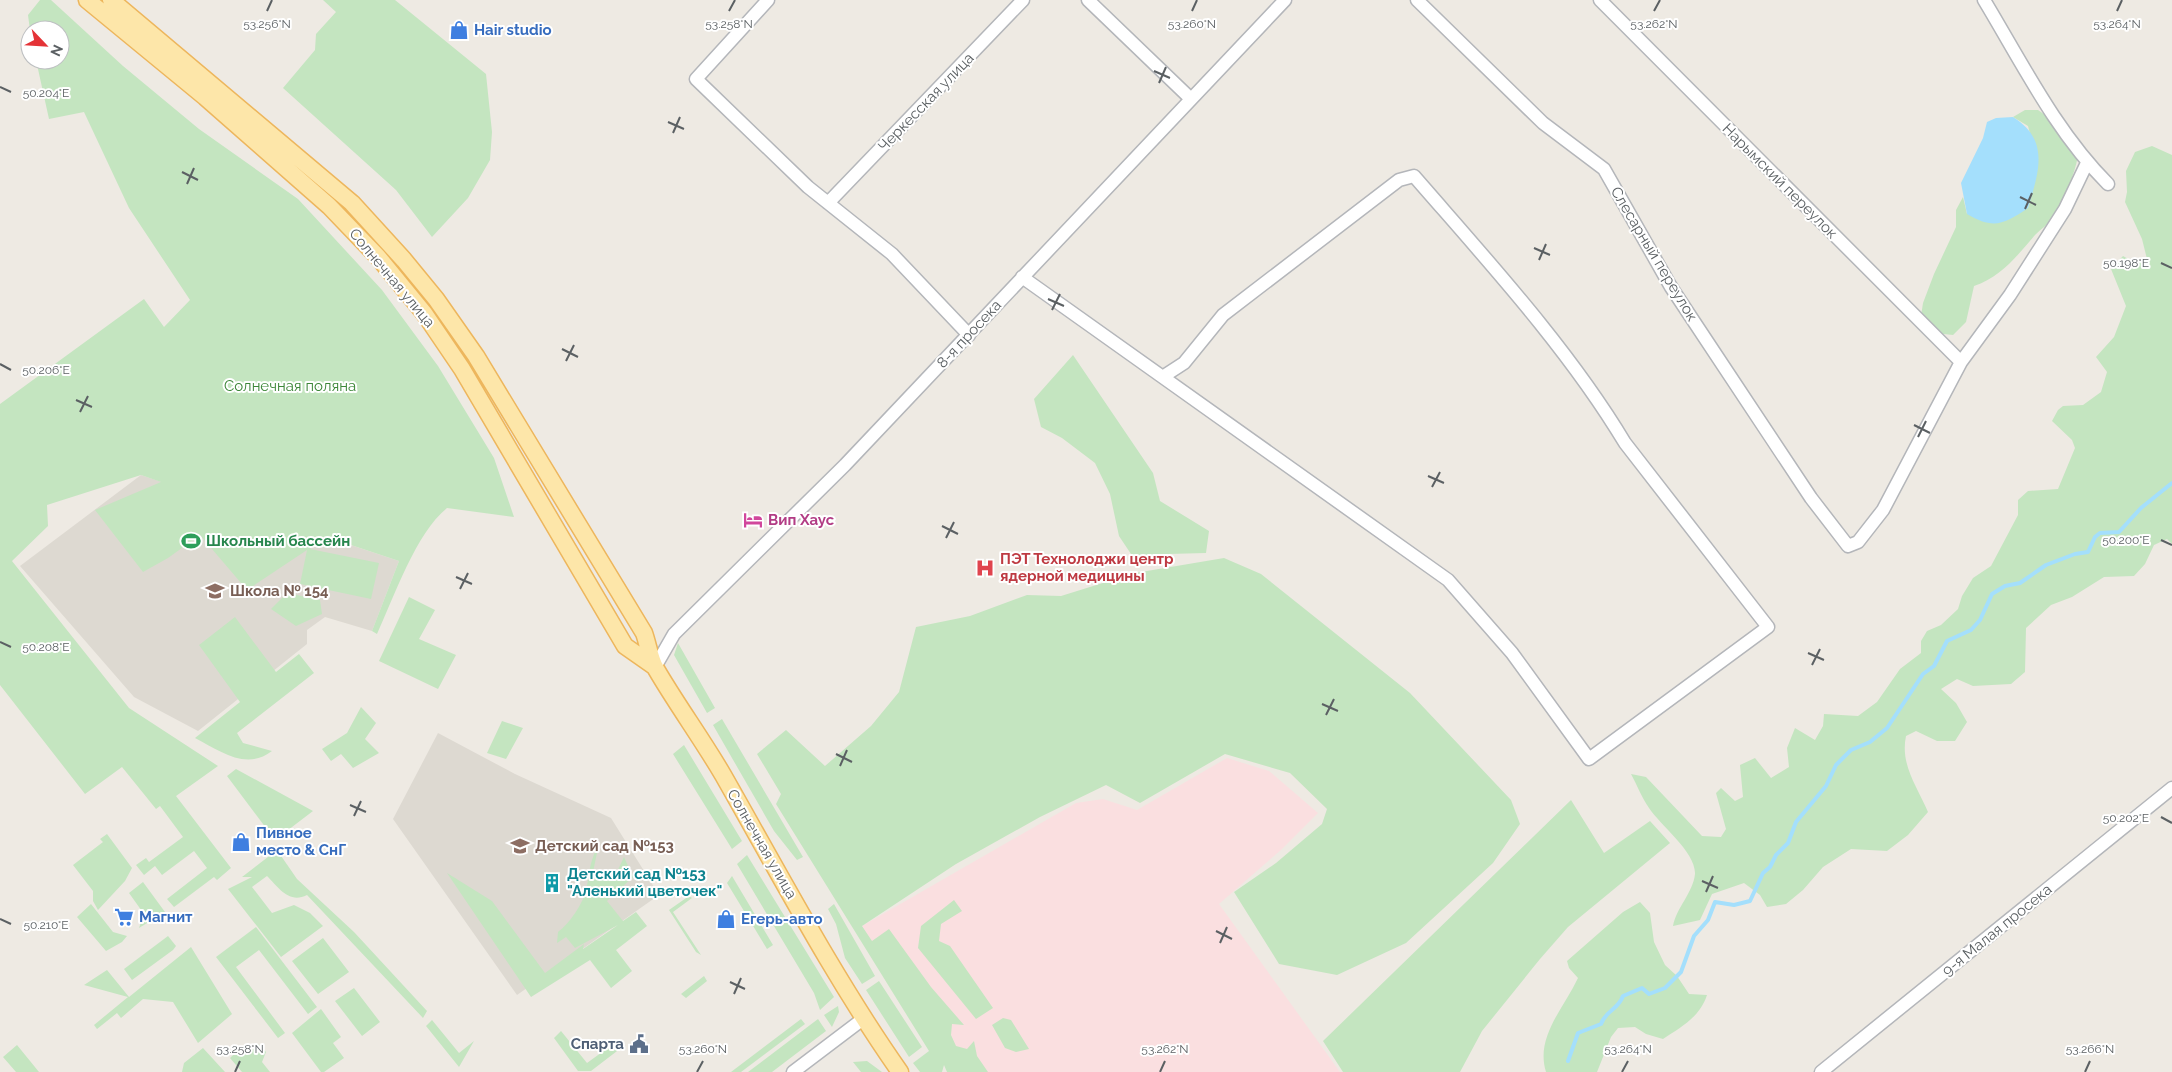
<svg xmlns="http://www.w3.org/2000/svg" width="2172" height="1072" viewBox="0 0 2172 1072" font-family="Raleway,sans-serif">
<style>
.education{fill:#ddd9d1}
.medical{fill:#fadfe0}
.green{fill:#c4e5c0}
.water{fill:#a4dffc}
.lines{fill:none;stroke-linecap:round;stroke-linejoin:round}
.stream{stroke:#a4dffc;stroke-width:4}
.minor-casing{stroke:#b4b6ba;stroke-width:15}
.major-casing{stroke:#edb65d;stroke-width:19}
.minor{stroke:#fff;stroke-width:12}
.major{stroke:#fde6a9;stroke-width:16}
.ticks{fill:none;stroke:#5b6063;stroke-width:2}
.labels{text-anchor:middle;stroke-width:4;stroke-linejoin:round;paint-order:stroke}
.shop-label{font-size:15px;font-weight:bold;fill:#366cbe;stroke:#fff;text-anchor:start}
.street-label{font-size:15px;fill:#5b6063;stroke:#fff}
.park-label{font-size:15px;fill:#3c8638;stroke:#fff}
.hotel-label{font-size:15px;font-weight:bold;fill:#b23c85;stroke:#fff;text-anchor:start}
.leisure-label{font-size:15px;font-weight:bold;fill:#27864d;stroke:#fff;text-anchor:start}
.health-label{font-size:15px;font-weight:bold;fill:#be3a42;stroke:#fff;text-anchor:start}
.education-label{font-size:15px;font-weight:bold;fill:#785e54;stroke:#fff;text-anchor:start}
.culture-label{font-size:15px;font-weight:bold;fill:#0d838f;stroke:#fff;text-anchor:start}
.service-label{font-size:15px;font-weight:bold;fill:#4e5e75;stroke:#fff;text-anchor:end}
.ticks-label{font-size:12px;text-anchor:middle;fill:#5b6063;stroke:#fff;stroke-width:4;stroke-linejoin:round;paint-order:stroke}
</style>
<rect width="100%" height="100%" fill="#eeeae3"/>
<path class="education" d="M141,475L399,561L372,631L325,617L307,630V644L198,731L134,697L20,566Z
M438,733L515,774L611,818L659,895L517,995L393,819Z"/>
<path class="medical" d="M1227,758L1269,771L1318,813L1281,850L1219,904L1340,1072H956L924,1027L862,926L1076,803L1103,799L1137,810Z"/>
<path class="green" d="M40,0H51L123,66L199,129L298,199L382,290L438,366L494,458L514,517L447,508C416,533 394,597 377,634L372,631L399,561L327,537L310,549L379,563L371,599L300,584L307,550L247,590L200,535L168,558L143,572L95,510L161,482L141,475L47,505L48,526L12,561L129,708L218,766L176,796L231,868L217,880L214,877L174,907L167,899L207,868L194,851L162,875L155,866L144,875L136,865L146,858L149,862L183,837L160,806L156,809L122,767L85,794L0,685V404L144,299L164,327L190,300L129,208L84,112L49,119L36,60H60V30H30L28,15Z
M323,0H395L486,74L492,132L490,160L468,198L432,237L396,190L283,88L315,50L316,34L336,12Z
M2025,110H2038L2048,117L2078,156C2074,176 2066,195 2056,213C2051,223 2043,227 2035,235C2017,256 2001,277 1974,286L1966,322L1953,335L1934,333L1921,316L1923,303L1934,274L1956,227V210L1963,197L1967,214L2028,208L2038,166L2028,126L2013,117Z
M2152,146L2172,155V544L2167,539L2154,545L2145,564L2134,576L2104,577L2072,597L2051,605L2026,628L2025,672L2011,684L1973,686L1957,679L1941,689L1956,703L1967,722L1955,741H1937L1916,731L1906,736C1900,765 1917,786 1928,812L1908,835L1887,851L1851,849L1823,867L1803,890L1786,904L1767,907L1760,895L1744,883L1712,894L1700,920L1673,926C1676,908 1693,893 1695,874C1696,852 1660,825 1649,808C1642,798 1637,785 1631,774L1646,777L1702,836L1721,837L1726,829L1716,793L1721,788L1735,801L1743,797L1740,765L1755,758L1771,778L1789,767L1787,748L1795,728L1815,740L1823,726L1824,714L1858,716L1877,702L1900,669L1921,653V641L1927,631L1941,625L1958,609L1962,596L1973,578L1991,566L2018,515V500L2028,491L2058,489L2075,448L2072,440L2052,421L2058,410L2063,406L2083,405L2101,392L2107,372L2096,357L2114,337L2126,306L2111,269L2123,256L2130,260L2148,263L2142,239L2125,202L2127,192L2126,171L2135,152Z
M1073,355L1153,473L1160,501L1209,531L1206,553L1168,554L1135,560L1119,536L1110,494L1095,463L1062,438L1041,427L1034,399Z
M1224,558L1261,574L1410,693L1511,800L1520,824L1493,863L1406,943L1337,975L1279,964L1234,892L1276,863L1322,824L1327,809L1290,773L1225,754L1140,803L1106,785L1040,817L956,864L862,926L872,941L889,929L931,987L964,1025L952,1024L951,1035L956,1046L967,1049L974,1041L977,1056L988,1072H947L944,1065L942,1072H920L913,1063L929,1051L776,804L781,794L757,754L786,730L825,766L871,726L899,692L916,627L970,616L1027,595L1061,596L1135,573Z
M287,593L320,600L322,614L296,626L271,609Z
M409,597L435,610L419,639L456,655L438,689L379,661Z
M235,617L276,672L299,654L314,673L237,733L243,743L272,751C246,771 220,751 195,738L240,702L199,645Z
M678,643L715,708L707,713L674,655Z
M361,707L376,723L365,739L379,753L353,768L341,754L331,761L322,749L347,733Z
M722,719L803,857L797,860L774,831L713,725Z
M502,721L523,728L506,759L487,753Z
M684,745L742,841L732,849L673,754Z
M236,769L313,811L275,840L227,776Z
M1571,800L1604,853L1650,821L1670,843L1568,927L1540,959L1482,1031L1460,1072H1343L1323,1041Z
M107,834L132,868L125,881L98,910L93,901V891L73,865L103,842L100,839Z
M277,850L297,879L354,932L427,1011L423,1018L307,895C289,904 279,888 267,876L252,887L272,913L294,905L310,913L323,926L281,957L228,889L252,877H242Z
M595,852L597,853L593,872L614,878L624,857L633,877L607,901L623,921L636,912L647,926L616,950L632,971L611,988L590,960L531,997L447,873L492,901L545,973L584,944L583,949L618,925L575,948L566,937L557,943L558,932C569,924 583,904 586,890C590,875 588,869 595,852Z
M747,855L834,997L820,1010L814,993L737,864Z
M732,876L773,945L767,949L727,883Z
M143,882L165,912L139,928L144,914L129,893Z
M689,896L692,898L673,912L701,955L696,952L669,910Z
M954,900L962,911L941,924L939,941L950,946L993,1008L976,1019L918,948L921,926Z
M1640,902L1650,913L1654,942L1665,965L1677,976L1689,994L1707,995C1700,1017 1681,1027 1663,1039L1646,1034L1635,1027L1618,1028L1611,1037L1597,1072H1546C1535,1037 1564,1008 1578,978L1569,968L1567,961L1623,912Z
M91,904L113,932L127,936L122,942L106,951L77,917Z
M834,904L875,976L862,984L845,958L836,924L828,909Z
M256,927L317,1007L308,1014L259,950L236,967L285,1033L278,1038L216,957Z
M168,936L176,946L173,950L132,980L124,969Z
M323,938L349,972L318,994L292,961Z
M191,947L232,1014L198,1043L173,1002L143,999L121,1018L117,1013L97,1029L94,1025L128,997L84,985L107,970L129,997Z
M704,976L707,981L686,998L681,994Z
M879,981L922,1047L909,1057L866,990Z
M354,988L380,1022L362,1036L335,1001Z
M838,1006L839,1012L832,1027L824,1015Z
M321,1009L341,1037L333,1043L344,1058L324,1072H321L292,1033Z
M1003,1018L1011,1020L1029,1049L1016,1052L1005,1048L992,1025Z
M801,1019L805,1024L741,1072H731Z
M818,1019L826,1031L772,1072H748Z
M432,1020L459,1053L474,1041L459,1067L426,1026Z
M561,1031L587,1063L616,1042L621,1048L591,1071H578L554,1038Z
M258,1044L266,1052L262,1062L270,1072H242L230,1058L242,1047L248,1054Z
M17,1045L39,1072H16L3,1057Z
M203,1048L225,1072H182L184,1063Z
M867,1061L882,1072H861L853,1062Z"/>
<path class="water" d="M2013,117C2050,140 2039,172 2028,208C2004,224 1994,230 1967,214L1961,183L1983,138L1987,122L1996,118Z"/>
<g class="lines">
<path class="stream" d="M1568,1061L1578,1033L1601,1024C1606,1010 1618,1010 1623,996L1642,988L1649,994L1665,988L1681,972L1694,936L1708,920L1715,902L1734,905L1750,901L1763,873L1770,867L1776,855L1788,843L1796,822L1826,786L1836,765L1851,750L1870,742L1887,728L1923,674L1934,666L1947,641L1971,630L1980,620L1992,594L2005,586L2020,583L2046,565L2075,554L2088,552L2095,537L2100,533L2119,532L2141,508L2172,483"/>
<g class="minor-casing">
<path id="minor" d="M768,0L696,79L808,187L892,254L969,335
M1088,0L1191,99
M1417,0L1543,123L1604,169L1671,287L1811,498L1848,546L1858,542L1883,510L1961,362L2010,295L2065,209L2087,163
M1600,0L1961,362
M1984,0C2022,63 2056,132 2108,184
M828,203L1023,0
M1022,277L1448,580L1512,653L1589,759L1768,627L1625,443C1568,348 1486,259 1414,176L1399,180L1223,315L1184,363L1164,376
M655,667L674,634L845,465L1285,0
M793,1072L863,1019
M1821,1072L2172,788"/>
</g>
<g class="major-casing">
<path id="major" d="M87,0L205,97L329,206L378,257L424,313L462,369L625,646L655,667
M111,0L352,203L404,260L436,299L476,356L644,633C648,644 650,659 656,669C677,705 702,739 723,775C780,875 834,978 900,1072"/>
</g>
<use href="#minor" class="minor"/>
<use href="#major" class="major"/>
</g>
<path class="ticks" d="M267,11L272,0M729,11L735,0M1192,11L1197,0M1654,11L1660,0M2117,11L2122,0M1154,71L1170,78M1159,83L1166,67M0,87L11,92M668,122L684,129M673,133L680,117M182,172L198,180M187,184L194,168M2020,197L2036,205M2025,209L2032,193M1534,248L1550,255M1539,260L1546,244M2161,263L2172,268M1048,299L1064,306M1052,310L1060,294M562,349L578,357M566,361L574,345M0,364L11,370M76,400L92,407M80,412L88,396M1914,425L1930,433M1918,437L1926,421M1428,476L1444,483M1432,487L1440,472M942,526L958,534M946,538L954,522M2161,540L2172,545M456,577L472,584M460,589L468,573M0,642L11,647M1808,653L1824,660M1812,665L1820,649M1322,704L1338,711M1326,715L1334,699M836,754L852,762M840,766L847,750M350,805L366,812M354,816L361,801M2161,817L2172,823M1702,881L1718,888M1706,892L1713,876M0,919L11,924M1216,931L1232,939M1220,943L1227,927M730,982L745,989M734,994L741,978M235,1072L240,1061M697,1072L703,1061M1160,1072L1165,1061M1622,1072L1628,1061M2085,1072L2090,1061"/>
<defs>
<g id="shop-bare" transform="scale(1.5)"><path d="M-5-2.5h2.3a2.7 3.5 0 0 1 5.4 0H5L5.5 6h-11ZM-1.5-2.5h3a1.5 2.3 0 0 0-3 0Z" fill="#3f7fe0" stroke="#fff" stroke-width="2.5" paint-order="stroke"/></g>
<g id="hotel-bare" transform="scale(1.5)"><path d="M-6-4.5h1.5V1H6V5H4.5V3h-9V5H-6ZM-4 0a1.8 1.8 0 1 1 3.6 0ZM.5 0V-2.5h3Q6-2.5 6 0Z" fill="#d1479c" stroke="#fff" stroke-width="2.5" paint-order="stroke"/></g>
<g id="stadium-bare" transform="scale(1.5)"><path d="M0-5a6.5 5 0 1 0 0 10a6.5 5 0 1 0 0-10ZM-3.5-1.8h7v3.6h-7Z" fill="#2e9e5b" stroke="#fff" stroke-width="2.5" paint-order="stroke"/></g>
<g id="hospital-bare" transform="scale(1.5)"><path d="M-5-5h3v3.5h4V-5h3V5h-3V1.5h-4V5h-3Z" fill="#e0444e" stroke="#fff" stroke-width="2.5" paint-order="stroke"/></g>
<g id="school-bare" transform="scale(1.5)"><path d="M0-5L7-2L0 1L-7-2ZM-4 1L0 2.5L4 1V4Q0 6-4 4Z" fill="#8d6e63" stroke="#fff" stroke-width="2.5" paint-order="stroke"/></g>
<g id="building-bare" transform="scale(1.5)"><path d="M-4-6H4V6H1V3H-1V6H-4ZM-2.5-4.3h1.7v1.8h-1.7ZM.8-4.3h1.7v1.8H.8ZM-2.5-1h1.7V.8h-1.7ZM.8-1h1.7V.8H.8Z" fill="#0f9aa8" stroke="#fff" stroke-width="2.5" paint-order="stroke"/></g>
<g id="supermarket-bare" transform="scale(1.5)"><path d="M-6-5.5h2.5l.6 2H6L4.5 2H-2.5L-4.4-4H-6ZM-1.5 3.2a1.3 1.3 0 1 0 .1 0ZM3 3.2a1.3 1.3 0 1 0 .1 0Z" fill="#3f7fe0" stroke="#fff" stroke-width="2.5" paint-order="stroke"/></g>
<g id="civic-bare" transform="scale(1.5)"><path d="M-.6-6.5H3V-4.5H.6V-3L4-1V1h2V6H-6V1h2V-1L-.6-3ZM-1.2 2.5V6h2.4V2.5Z" fill="#5c6f8a" stroke="#fff" stroke-width="2.5" paint-order="stroke"/></g>
</defs>
<g fill-rule="evenodd">
<use href="#shop-bare" x="459" y="30"/>
<use href="#hotel-bare" x="753" y="520"/>
<use href="#stadium-bare" x="191" y="541"/>
<use href="#hospital-bare" x="985" y="568"/>
<use href="#school-bare" x="215" y="591"/>
<use href="#shop-bare" x="241" y="842"/>
<use href="#school-bare" x="520" y="846"/>
<use href="#building-bare" x="552" y="883"/>
<use href="#supermarket-bare" x="124" y="917"/>
<use href="#shop-bare" x="726" y="919"/>
<use href="#civic-bare" x="639" y="1044"/>
</g>
<g class="labels">
<g class="shop-label">
<text x="474" y="35">Hair studio</text>
<text x="256" y="838">Пивное<tspan x="256" dy="17">место &amp; СнГ</tspan></text>
<text x="139" y="922">Магнит</text>
<text x="741" y="924">Егерь-авто</text>
</g>
<g class="street-label">
<text transform="translate(926 102) rotate(-46)" y="5">Черкесская улица</text>
<text transform="translate(1780 181) rotate(45)" y="5">Нарымский переулок</text>
<text transform="translate(1654 254) rotate(59)" y="5">Слесарный переулок</text>
<text transform="translate(392 278) rotate(50)" y="5">Солнечная улица</text>
<text transform="translate(969 334) rotate(-47)" y="5">8-я просека</text>
<text transform="translate(762 844) rotate(60)" y="5">Солнечная улица</text>
<text transform="translate(1997 930) rotate(-39)" y="5">9-я Малая просека</text>
</g>
<g class="park-label">
<text x="290" y="391">Солнечная поляна</text>
</g>
<g class="hotel-label">
<text x="768" y="525">Вип Хаус</text>
</g>
<g class="leisure-label">
<text x="206" y="546">Школьный бассейн</text>
</g>
<g class="health-label">
<text x="1000" y="564">ПЭТ Технолоджи центр<tspan x="1000" dy="17">ядерной медицины</tspan></text>
</g>
<g class="education-label">
<text x="230" y="596">Школа № 154</text>
<text x="535" y="851">Детский сад №153</text>
</g>
<g class="culture-label">
<text x="567" y="879">Детский сад №153<tspan x="567" dy="17">"Аленький цветочек"</tspan></text>
</g>
<g class="service-label">
<text x="624" y="1049">Спарта</text>
</g>
</g>
<g class="ticks-label">
<text x="267" y="28">53.256°N</text>
<text x="729" y="28">53.258°N</text>
<text x="2117" y="28">53.264°N</text>
<text x="1192" y="28">53.260°N</text>
<text x="1654" y="28">53.262°N</text>
<text x="46" y="97">50.204°E</text>
<text x="2126" y="267">50.198°E</text>
<text x="46" y="374">50.206°E</text>
<text x="2126" y="544">50.200°E</text>
<text x="46" y="651">50.208°E</text>
<text x="2126" y="822">50.202°E</text>
<text x="46" y="929">50.210°E</text>
<text x="240" y="1053">53.258°N</text>
<text x="703" y="1053">53.260°N</text>
<text x="1165" y="1053">53.262°N</text>
<text x="1628" y="1053">53.264°N</text>
<text x="2090" y="1053">53.266°N</text>
</g>
<g transform="translate(45 45) rotate(115)"><circle r="24" fill="#ffffff" stroke="#bdbfc1"/>
<path d="M0-4L9 19L0 12L-9 19Z" fill="#e43337"/>
<text y="-8" font-size="14" font-weight="bold" text-anchor="middle" fill="#5b6063">N</text>
</g>
</svg>
